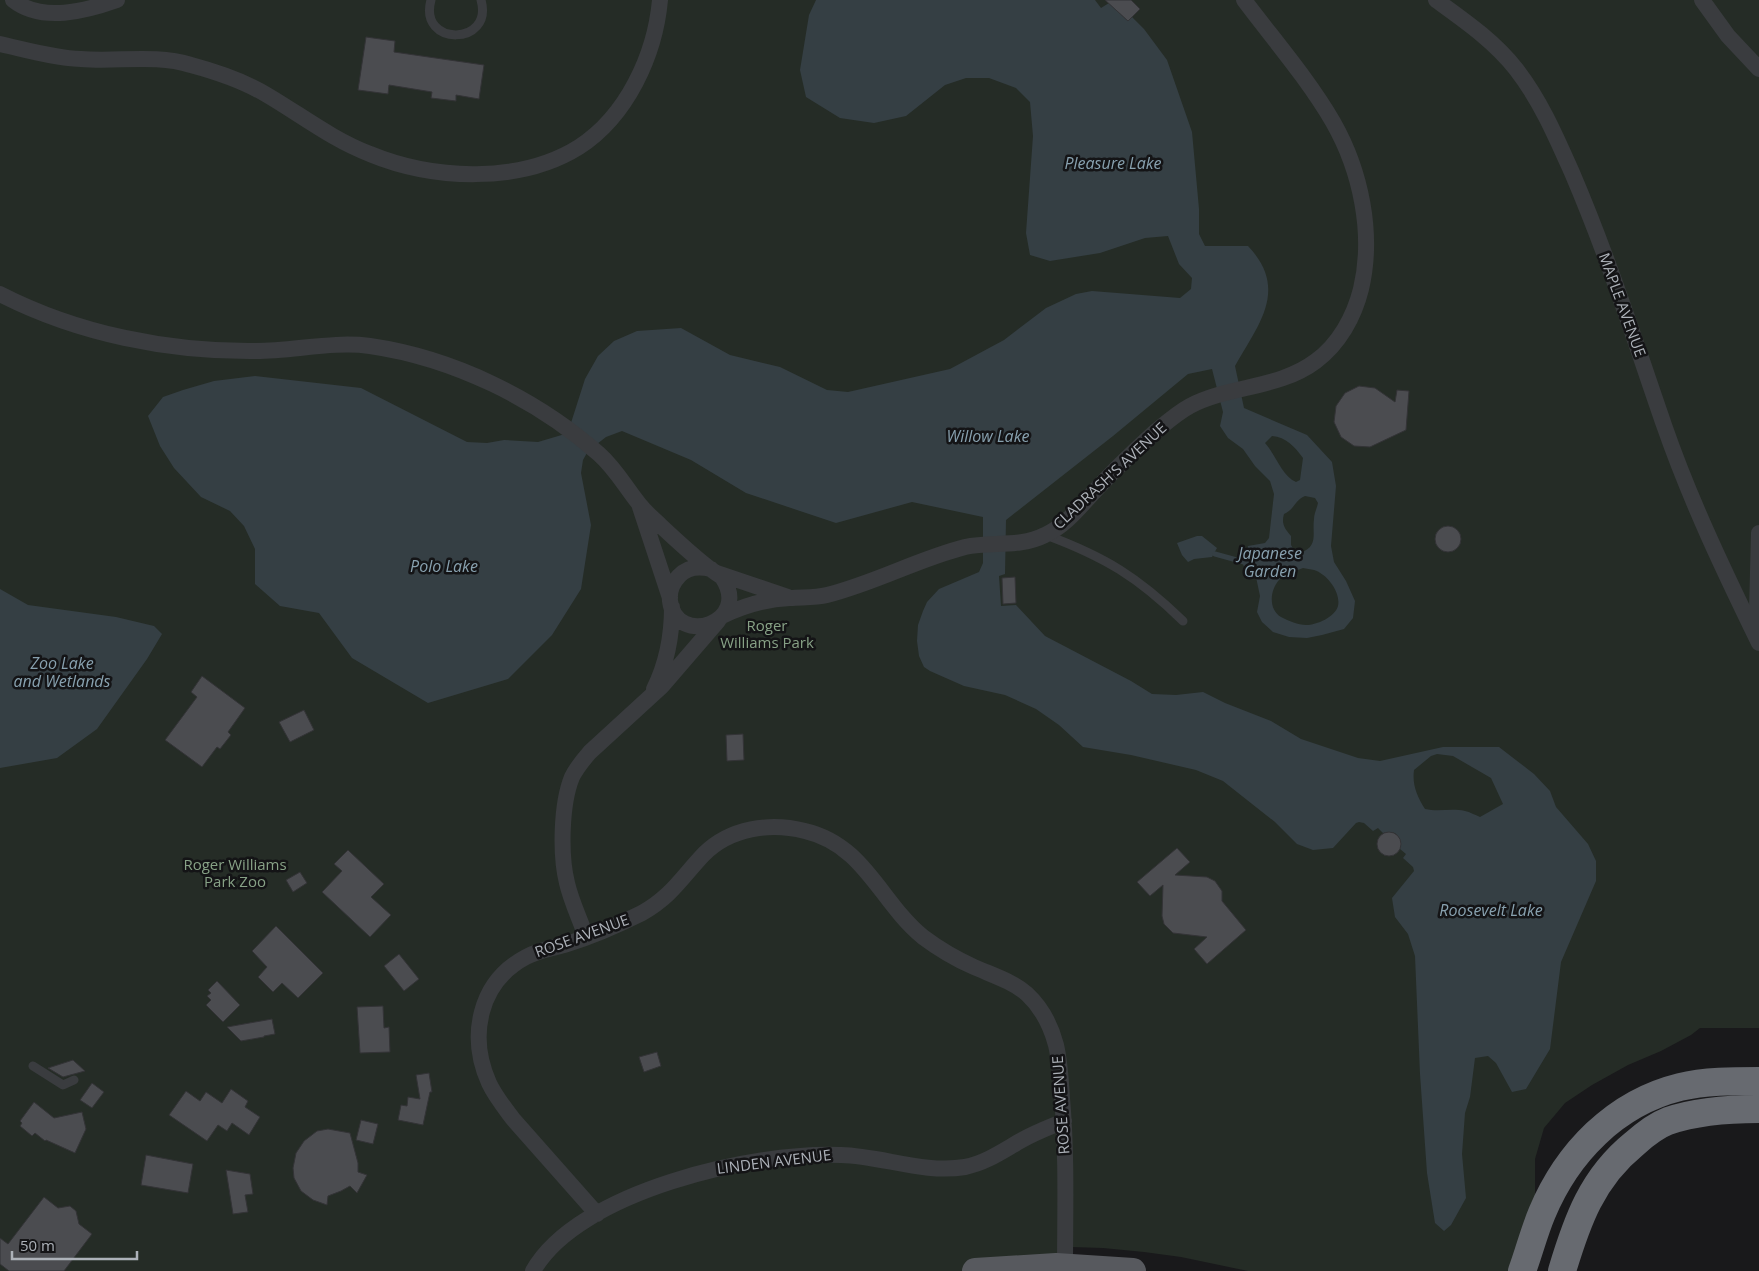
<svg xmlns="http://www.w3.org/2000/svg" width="1759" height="1271" viewBox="0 0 1759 1271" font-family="'Open Sans',sans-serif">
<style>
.green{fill:#252c26}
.water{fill:#353f44;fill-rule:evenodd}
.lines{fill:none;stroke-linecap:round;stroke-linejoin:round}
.stream{stroke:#353f44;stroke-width:5}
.building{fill:#4b4c50;stroke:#333336}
.service{stroke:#3a3c3f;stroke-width:9}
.minor{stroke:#3a3c3f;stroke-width:16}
.primary{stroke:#57595e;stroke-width:26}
.motorway{stroke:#676a70;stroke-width:28}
.labels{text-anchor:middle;stroke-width:5;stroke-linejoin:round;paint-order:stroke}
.street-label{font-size:15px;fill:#adb2b9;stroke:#141416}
.park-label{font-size:15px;fill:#87a186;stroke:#141416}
.water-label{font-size:16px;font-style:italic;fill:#88a1af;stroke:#141416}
</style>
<rect width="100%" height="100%" fill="#19191b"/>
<path class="green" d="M0,0H1759V1028H1700L1691,1035L1661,1051L1628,1065L1592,1085L1565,1103L1544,1128L1535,1159V1203L1512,1271H1248L1181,1257L1144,1252L1103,1248L1071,1247L1069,1271H0Z"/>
<path class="water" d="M816,0H1095L1101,8L1109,3L1128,21L1132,17L1144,29L1167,60L1192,132L1199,209V234L1205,246H1248C1289,289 1259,324 1235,366L1244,408L1307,435L1332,462L1336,486L1331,546L1334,562L1346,581L1355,601L1353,618L1344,629L1322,635L1307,638L1289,637L1273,632L1262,622L1257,612L1260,596L1256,577L1243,565L1248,546L1265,543L1269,538L1274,494L1270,481L1255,466L1243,449L1228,438L1220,426L1223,412L1212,369L1188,374L1113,436L1006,520L1005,574L999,576L1001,606L1016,605L1045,636L1131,681L1152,694L1176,695L1203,692L1225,703L1271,721L1301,739L1358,758L1380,761L1443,747H1499L1534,774L1550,791L1556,807L1588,844L1596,861V881L1561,962L1550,1049L1526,1089L1512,1092L1496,1063L1488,1056L1475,1058L1470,1097L1465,1113L1462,1154L1466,1198L1451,1225L1444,1231L1435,1223L1427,1173L1420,1074L1415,956L1408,934L1395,917L1392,898L1414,871L1413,867L1403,858L1406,854L1400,849C1403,836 1395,829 1383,833L1378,828L1373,831L1364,823L1359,822L1356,823L1333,848L1313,850L1297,844L1275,822L1223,781L1196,770L1131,755L1083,747L1059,725L1036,709L1005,695L964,686L930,671L924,667L919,656L917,641L918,625L923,611L927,602L939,589L979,572L983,563V517L912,502L836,523L746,493L691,460L622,431L606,437L588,451L583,460L581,473L591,525L581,589L552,635L508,679L428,703L352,658L319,613L280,606L255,584V549L244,526L230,511L201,497L174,468L160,446L148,416L163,397L183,390L214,381L255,376L361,388L467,442L487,443L504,440L538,442L565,434L570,426L585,379L598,356L614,341L637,331L681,328L730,355L780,367L827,390L848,392L950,369L1004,340L1046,308L1076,294L1092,291L1180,298L1191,289L1192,278L1179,264L1168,236L1145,238L1100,253L1050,261L1030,255L1026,233L1033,136L1030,102L1016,88L989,78H966L945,85L906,116L874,123L840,118L806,97L800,70L809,15ZM1272,436C1286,437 1295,447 1303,458L1300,480L1296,482C1282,476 1276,455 1265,443ZM1305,496L1315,498L1318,503C1317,508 1314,514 1314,519C1312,534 1319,546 1300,553L1294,550L1291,545V536C1285,529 1281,524 1284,514C1294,510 1295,500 1305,496ZM1303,568C1306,569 1311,569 1314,570C1327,574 1341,592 1338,606C1335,617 1317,625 1306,625C1298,625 1289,621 1281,617C1268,609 1270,590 1279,580C1284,574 1295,571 1303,568ZM1437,754L1453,756L1491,778L1503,804L1480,817C1475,815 1470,812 1465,811C1452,808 1438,812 1425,809C1417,796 1412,785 1414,770L1431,756Z
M1197,536H1202L1217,548L1212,557L1194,559L1188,562L1182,555L1177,543Z
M0,589L28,605L116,617L154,626L162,634L147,659L97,729L57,758L0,768Z"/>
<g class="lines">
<path class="stream" d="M1215,554L1244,562"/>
</g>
<path class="building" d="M1105,0H1131L1140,9L1128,21Z
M366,37L395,41L394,52L484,65L479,99L456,95V101L431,98L432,92L389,85L388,94L358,90Z
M1359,386L1375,388L1395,402L1397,390L1409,391L1406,430L1370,447L1354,446L1341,437L1334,422L1336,406L1345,393Z
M1435 539a13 13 0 1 1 26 0a13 13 0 1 1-26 0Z
M1015,577L1016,603L1003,604L1002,578Z
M202,676L245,708L228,732L231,735L220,749L217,747L202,767L165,740L197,697L191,692Z
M304,710L314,730L290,742L279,722Z
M743,734L744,760L727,761L726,735Z
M1377 844a12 12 0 1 1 24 0a12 12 0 1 1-24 0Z
M1177,848L1190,862L1175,875L1207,877L1215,881L1222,891V901L1246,930L1207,964L1194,949L1207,937L1173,933L1164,924L1162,916L1163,885L1150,896L1137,882Z
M348,850L384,884L371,897L391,915L370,937L322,892L342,871L334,864Z
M300,872L307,883L293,892L286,880Z
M276,926L323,973L298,998L282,983L273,992L258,977L267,967L252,951Z
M399,954L419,979L404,991L384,966Z
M217,981L240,1005L223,1022L206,1005L211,1000L207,996L211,993L208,990Z
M383,1006L384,1028L389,1027L390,1052L360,1053L357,1007Z
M272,1019L275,1034L264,1036V1037L241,1041L227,1027Z
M657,1052L661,1066L644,1072L639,1057Z
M73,1060L85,1071L63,1077L48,1068Z
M429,1073L432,1092H430L423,1125L398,1120L401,1105L407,1106L408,1097L420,1099L416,1075Z
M92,1083L104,1092L92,1108L80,1100Z
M231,1089L248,1101L245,1107L260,1117L249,1135L232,1123L227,1131L218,1125L207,1141L169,1115L186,1091L200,1101L206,1092L222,1103Z
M34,1102L54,1118L82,1112L86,1129L75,1153L46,1140L45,1141L35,1133L32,1136L20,1126L22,1123L20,1121Z
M361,1120L378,1124L373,1144L356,1140Z
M328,1129L350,1133L358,1163V1172L367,1175L357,1193L350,1186L341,1191L328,1196L327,1205L313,1200L301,1191L294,1178L293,1168L296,1153L304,1141L317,1131Z
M146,1155L193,1164L188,1193L141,1185Z
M226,1170L250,1174L253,1194L245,1195L248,1212L233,1214Z
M44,1197L58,1208L70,1206L76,1211L79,1224L92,1234L64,1271H9L0,1264V1238L8,1244Z"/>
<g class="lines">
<path class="service" d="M431,0C418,47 494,46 481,0
M1046,535C1105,557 1138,577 1183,621
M33,1066L63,1085L74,1080"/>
<path class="minor" d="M13,0C42,23 86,11 117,0
M1436,0C1465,21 1494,41 1516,69C1541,101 1557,139 1573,175C1608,257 1635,341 1664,425C1690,500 1724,571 1759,643
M1702,0L1728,36L1759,69
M0,44C27,50 54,58 81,59C118,62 155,54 191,65C217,72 244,81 267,95C301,115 333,140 370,154C433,180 520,184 579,147C627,116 655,55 660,0
M0,294C78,334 169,352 256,351C294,351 333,341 370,346C453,358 537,399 599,454C616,469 626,488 640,505C645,512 653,518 660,525C676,540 692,555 709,568C713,571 718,574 722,577C753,623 676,648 670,601C669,592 672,583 679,576C687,567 699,566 711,569
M640,507L670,598
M717,573L788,597
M722,616C743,606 767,599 790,598C803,597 815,598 827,595C875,583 918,559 965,547C992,541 1019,548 1045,535C1065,526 1079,508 1093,493C1113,471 1133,452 1155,432C1166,423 1177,413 1190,406C1230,385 1279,389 1316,361C1339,344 1354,317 1361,289C1374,234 1361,171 1333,122C1308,79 1274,40 1244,0
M1759,633L1757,611L1759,533
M654,689C667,663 672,635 672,607
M586,937C580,919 571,901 567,883C560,855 561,804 572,777C577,767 583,760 590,752L662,686L718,621
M597,1214L513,1119C504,1107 495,1096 489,1083C468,1036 479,982 526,957C539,950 554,948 567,944C593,936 618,925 642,913C672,896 682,877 704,854C730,828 770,822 805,831C865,845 880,902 923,937C939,949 956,959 974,967C992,975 1012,981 1027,994C1041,1007 1051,1026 1056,1045C1060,1062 1061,1080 1062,1098C1067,1156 1065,1213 1065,1271
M533,1271C578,1191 755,1151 841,1155C882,1156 924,1174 965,1167C986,1163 1004,1150 1022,1140C1036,1132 1050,1127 1064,1121"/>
<path class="primary" d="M975,1271L1056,1266L1133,1271"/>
<path class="motorway" d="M1522,1271C1529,1252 1534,1232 1542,1213C1567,1153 1615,1103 1680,1087C1705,1081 1733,1081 1759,1081
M1562,1271C1577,1221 1592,1178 1634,1144C1644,1135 1655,1126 1668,1121C1697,1111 1729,1109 1759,1109"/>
</g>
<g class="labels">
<g class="street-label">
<text transform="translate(1622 305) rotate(70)" y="5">MAPLE AVENUE</text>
<text transform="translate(1110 476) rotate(-43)" y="5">CLADRASH'S AVENUE</text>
<text transform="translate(582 936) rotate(-20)" y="5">ROSE AVENUE</text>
<text transform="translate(1061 1105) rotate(-94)" y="5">ROSE AVENUE</text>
<text transform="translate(774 1162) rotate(-7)" y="5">LINDEN AVENUE</text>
</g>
<g class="park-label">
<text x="767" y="631">Roger<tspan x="767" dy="17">Williams Park</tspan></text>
<text x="235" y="870">Roger Williams<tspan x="235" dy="17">Park Zoo</tspan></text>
</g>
<g class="water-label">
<text x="1113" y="169">Pleasure Lake</text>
<text x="988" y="442">Willow Lake</text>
<text x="1270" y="559">Japanese<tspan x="1270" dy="18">Garden</tspan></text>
<text x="444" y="572">Polo Lake</text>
<text x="62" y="669">Zoo Lake<tspan x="62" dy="18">and Wetlands</tspan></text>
<text x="1491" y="916">Roosevelt Lake</text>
</g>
</g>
<path d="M12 1251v8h125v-8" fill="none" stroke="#adb2b9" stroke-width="2.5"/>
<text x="20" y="1251" font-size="15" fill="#adb2b9" stroke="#141416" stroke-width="4" paint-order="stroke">50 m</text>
</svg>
